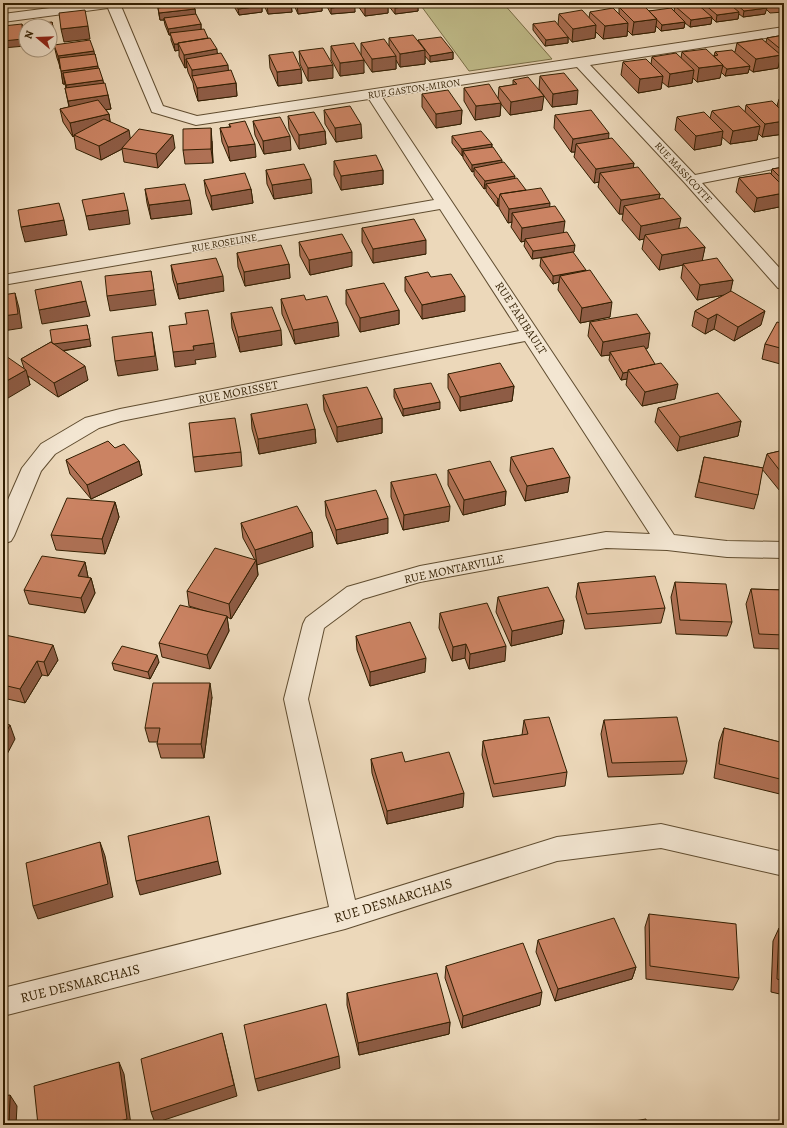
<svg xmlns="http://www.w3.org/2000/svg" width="787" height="1128" viewBox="0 0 787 1128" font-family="Alegreya,serif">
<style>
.green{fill:#c0bc8a;stroke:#796e46}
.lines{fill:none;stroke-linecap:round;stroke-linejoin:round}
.minor-casing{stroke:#604d30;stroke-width:2}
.minor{fill:#f3e6d2;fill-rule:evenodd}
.wall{fill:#af7155;stroke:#321f02}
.shaded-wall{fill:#8e5c45;stroke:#321f02}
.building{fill:#cb8363;stroke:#321f02}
.labels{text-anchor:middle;stroke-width:3;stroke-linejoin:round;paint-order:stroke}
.far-street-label{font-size:10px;fill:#321f02;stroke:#f3e6d2}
.street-label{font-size:12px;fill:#321f02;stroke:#f3e6d2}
.near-street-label{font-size:14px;fill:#321f02;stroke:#f3e6d2}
</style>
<rect width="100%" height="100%" fill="#ecd8ba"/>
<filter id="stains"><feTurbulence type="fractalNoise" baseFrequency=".005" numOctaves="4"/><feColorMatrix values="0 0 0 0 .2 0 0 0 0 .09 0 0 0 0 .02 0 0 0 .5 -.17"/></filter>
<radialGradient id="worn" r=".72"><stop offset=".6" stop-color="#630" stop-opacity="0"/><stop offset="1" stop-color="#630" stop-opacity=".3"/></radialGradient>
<path class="green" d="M419,3H503L552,59L469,71Z"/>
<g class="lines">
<g class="minor-casing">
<path id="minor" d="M89,3H125L121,6L163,106L197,116L784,27V35L590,65L695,175L784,157V167L702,183L784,273V289L778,288L685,183L577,67L382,97L674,535L727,541L784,542V558L727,557L667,550L606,548L420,582L363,599L324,628L308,699L355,900L557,837L661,824L784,852V876L661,848L557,861L345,929L3,1016V988L329,907L284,699L303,624L306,618L347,587L420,566L606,532L650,534L525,341L121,421L99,428L55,454L41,471L14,536L11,541L3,544V511L22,468L41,444L85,418L120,409L519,331L440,209L3,285V275L434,200L369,99L196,125L152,112L108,8L3,22V14Z"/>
</g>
<use href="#minor" class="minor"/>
</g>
<path class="wall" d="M162,3L195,9V14L201,24V29L208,38L236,83L237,96L198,101L194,89L193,83L188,72L187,67L185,68L179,56V50L175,51L171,40V35H169L165,25L164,20H160L159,15L158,8L162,7Z
M232,3H260L262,6V12L239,15Z
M263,3H291L292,12L268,14Z
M293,3H322V11L298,14Z
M325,3H353L355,12L331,14Z
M356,3H417L418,5V11L395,14L388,5V13L365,16Z
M701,3H784V12L770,13L766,9L765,14L743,17L739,14L738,19L716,22L712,18L711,24L690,27L685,23L684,28L661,31L656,26L655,32L632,35L627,30V36L603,39L596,32L595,38L572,42L568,37V43L545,46L533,30V24L558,25L559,14L589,18L590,12L619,14V7L649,11H674L675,6L700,7Z
M784,35V67H783L779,64L778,68L753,72L749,69L748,73L725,76L721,72L720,78L697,82L693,78L692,83L668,87L662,82L661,89L638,93L621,75L623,62L651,64L652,57L681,58L682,52L714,56L715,52H735L737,43L766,42L767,38Z
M389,38L418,41V40L453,52V59L430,62L425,56V64L400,67L396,60V69L372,72L362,57L364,73L340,76L331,59V46L361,56V43L389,47Z
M54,45L95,54L98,69L108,95L111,109L106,110L109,114L110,122L130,139L175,148L158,168L124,162L122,149L101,160L76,149L74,136L73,137L63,122L60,109L69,107L65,88H66L65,84H63L61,69L57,58Z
M299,51L333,78L308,81L300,64Z
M269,55L302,83L278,86L270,68Z
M540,76L577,104L552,107L539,89Z
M513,80L542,110L510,115L501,104L500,116L475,120L464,101V88L498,99L499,87L513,85Z
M422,94L462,110L461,124L436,128L422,107Z
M784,98V134L762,137L758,133L757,140L730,144L722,137L721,145L694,150L675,130L677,117L710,118L712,111L745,112L746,105L777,106L779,99Z
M324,110L362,138L336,142L325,124Z
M555,115L609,138L634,163L633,168L660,194L659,199L679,228L705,247L702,260L733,280L730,291L761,325L734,341L714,329L705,334L692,326L695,311L724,295L697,300L681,278L683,265L659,270L642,249L644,239L639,240L622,220L623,214H619L598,187L599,182L594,183L574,157L575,152H571L554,128Z
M288,116L325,131L326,144L299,149L289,129Z
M253,121L291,150L264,154L255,135Z
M229,124L256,157L230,161L222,142L220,128L230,127Z
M452,136L492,144V147L502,163L515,179L526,190L550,207L563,233L574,252L532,259L524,246L525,241L521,242L511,227L512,222L508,223L499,208V206H497L486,191V188L484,189L474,175V171L472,172L463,158V156H462L452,143Z
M212,141L213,163L185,164L183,150Z
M334,161L383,170V184L341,190L334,175Z
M784,167V206L754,212L736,192L739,178L771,174L772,169Z
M266,170L312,193L274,199L267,184Z
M204,180L251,189L253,203L212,210L206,194Z
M145,189L192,214L151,219L147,203Z
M362,228L426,254L373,263L362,242Z
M299,242L352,266L310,275L300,256Z
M237,253L289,264L290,278L245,286L238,267Z
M541,258L586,270V271L610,317L580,323L558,290L559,282L553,284L540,266Z
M171,265L224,291L179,299L173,280Z
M405,277H431L465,311L422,319L405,291Z
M346,290L399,310V324L360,332L346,304Z
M281,299L306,300L339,336L295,344L282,314Z
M231,313L282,345L240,352L232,328Z
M590,322L648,348H645L675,399L642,406L626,385L627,379L621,380L609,360L610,355L601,356L588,336Z
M784,324V365L762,359L765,344Z
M51,342L91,346L63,351L88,380L58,397L28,376L30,385L24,368L21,359Z
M448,374L514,386L512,401L460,411L448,388Z
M394,389L440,409L403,416L394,397Z
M323,395L382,418V433L337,442L324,410Z
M658,408L741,421L738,436L677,451L655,422Z
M251,414L315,429L316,443L259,454L252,429Z
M115,448L139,461L142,475L91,499L70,474L66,460Z
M784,450V496L762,469L758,495L754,509L695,497L704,457L763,468L767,454Z
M241,452L242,466L195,472L193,457Z
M511,457L568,492L525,501L510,471Z
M448,470L506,491L505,505L463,515L448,485Z
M391,482L449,521L403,530L391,497Z
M325,501L388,533L337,544L326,516Z
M115,502L119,517L105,554L56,550L51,535Z
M241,523L312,532L313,547L257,564L258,575L231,619L227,617L229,631L210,669L162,657L159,643L212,613L189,606L187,591L255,560L243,538Z
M85,562L88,577V578H91L95,593L85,613L29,604L24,590Z
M675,582L732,622L727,636L676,634L671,597Z
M578,583L665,608L661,623L585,629L576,597Z
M751,589L784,590V649L754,648L746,604Z
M498,597L564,620L562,634L511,646L496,612Z
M440,613L505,661L469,669L465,658L452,661L439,628Z
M356,636L425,672L370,686L357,650Z
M3,637L58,660L48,676L42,675L25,703L3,698Z
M159,662L150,679L114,670L112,663Z
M212,697L204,758H161L157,744L158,742H149L145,728Z
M524,720L567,772L565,786L493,797L482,755L483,741L522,735Z
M604,720L687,761L683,774L608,777L601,734Z
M724,728L784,743V795L714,778L719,742Z
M371,759L405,762L463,807L387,824L372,773Z
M649,914L739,978L733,990L646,979L645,927Z
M779,928L784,930V995L771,992L773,941Z
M538,940L636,967L632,979L555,1001L536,952Z
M446,966L540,1005L462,1028L445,978Z
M347,993L450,1022L449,1034L359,1055L347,1005Z"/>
<path class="shaded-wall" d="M267,3H291L292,12L268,14Z
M297,3H322V11L298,14Z
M365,3H388V13L365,16Z
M355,5V12L331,14V8Z
M418,5V11L395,14V8Z
M262,6V12L239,15L238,9Z
M767,8L765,14L743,17L744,11Z
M195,9L196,16L164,18V20H160L159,13Z
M739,12L738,19L716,22L717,15Z
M712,17L711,24L690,27L691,20Z
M657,19L655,32L632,35L634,22Z
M52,22L56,43L50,44V37Z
M685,22L684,28L661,31L662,25Z
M628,23L627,36L603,39L605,26Z
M22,24L23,31L25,46L3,48V41Z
M201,24V31L170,33L171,35H169L168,29Z
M596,25L595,38L572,42L573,29Z
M88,26L90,39L64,42L61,29Z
M568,37V43L545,46L546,40Z
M174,44H178L179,50L175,51Z
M217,49L218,63L186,59L187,67L185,68L184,55Z
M425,50V64L400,67V54Z
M94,51L96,64L60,69L58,56Z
M453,52V59L430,62V56Z
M781,55L778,68L753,72L756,59Z
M396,56V69L372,72V59Z
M364,60V73L340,76V63Z
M228,65L229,78L192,76V70Z
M333,65V78L308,81V68Z
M723,65L720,78L697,82L699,68Z
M98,66L100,80L63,73L65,84H63L61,71Z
M750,66L748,73L725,76L727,69Z
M301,69L302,83L278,86L277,72Z
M694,70L692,83L668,87L670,74Z
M663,76L661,89L638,93L640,79Z
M103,80L105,93L69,99L66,85Z
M236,83L237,96L198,101L197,88Z
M578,90L577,104L552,107L553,94Z
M108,95L111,109L71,114L68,101Z
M544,96L542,110L510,115L511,102Z
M501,103L500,116L475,120L476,106Z
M462,110L461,124L436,128V114Z
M109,114L111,127L74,135V136L73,137L70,123Z
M784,121V134L762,137L765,124Z
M361,124L362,138L336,142L335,128Z
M760,126L757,140L730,144L733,131Z
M211,128L212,141L213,163L211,149Z
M129,130L131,143L122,148V149L101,160L99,146Z
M325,131L326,144L299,149V135Z
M723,131L721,145L694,150L696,136Z
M609,133L608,147L576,144L575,152H571L573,139Z
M173,135L175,148L158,168L156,154Z
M290,136L291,150L264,154L263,141Z
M255,144L256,157L230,161L228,147Z
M492,144L491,151H463V156H462V149Z
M502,160V167L474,168V171L472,172V165Z
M634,163L632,177L600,173L599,182L594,183L596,169Z
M383,170V184L341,190V176Z
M515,176L514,183L486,184V188L484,189L485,181Z
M311,179L312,193L274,199L272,185Z
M251,189L253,203L212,210L211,196Z
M784,193V206L754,212L757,198Z
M660,194L657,208L624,206L623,214H619L621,200Z
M498,199H499V206H497Z
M190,200L192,214L151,219L149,205Z
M550,203L549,217L512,213V222L508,223L509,209Z
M128,210L130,224L89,230L86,216Z
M681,218L678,232L645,235L644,239L639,240L641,226Z
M64,220L67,235L25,242L21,227Z
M565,221L563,236L525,239V241L521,242L522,228Z
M426,240V254L373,263V249Z
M575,245L574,252L532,259L533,251Z
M705,247L702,262L683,264V265L659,270L662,255Z
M352,252V266L310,275L309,260Z
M289,264L290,278L245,286L244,272Z
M586,270L585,277L560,276L559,282L553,284V276Z
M151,271L156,305L110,311L107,296Z
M223,276L224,291L179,299L177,284Z
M733,280L730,294L697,300L700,285Z
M15,293L19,308L22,328L3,331V316Z
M465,296V311L422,319V305Z
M86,301L90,316L42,324L39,310Z
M612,302L610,317L580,323L582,308Z
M399,310V324L360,332V318Z
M765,311L761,325L734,341L738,327Z
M717,314L714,329L705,334L708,319Z
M338,322L339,336L295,344L293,330Z
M87,325L91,346L54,352L52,345Z
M281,330L282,345L240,352L238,337Z
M152,332L158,370L118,376L115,361Z
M650,333L648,348L611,354L610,352V355L601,356L603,342Z
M214,343L216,357L195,360L196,364L175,367L173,352L193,346Z
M85,366L88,380L58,397L54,383Z
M26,370L30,385L3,401V383Z
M628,372L627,379L621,380L623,373Z
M678,384L675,399L642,406L645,392Z
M514,386L512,401L460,411V397Z
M440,402V409L403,416V409Z
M382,418V433L337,442V427Z
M741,421L738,436L677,451L680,437Z
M315,429L316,443L259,454L258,439Z
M139,461L142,475L91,499L87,485Z
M570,477L568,492L525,501L527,486Z
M506,491L505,505L463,515L464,500Z
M115,502L119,517L105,554L102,539Z
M450,506L449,521L403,530L404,515Z
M388,518V533L337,544L336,530Z
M312,532L313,547L257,565L255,550Z
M256,560L258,575L231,619L229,604Z
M85,562L88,577L82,591L78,576Z
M91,578L95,593L85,613L81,598Z
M227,616L229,631L210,669L207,655Z
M564,620L562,634L511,646L512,631Z
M466,644L465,658L452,661L453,647Z
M53,645L58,660L48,676L44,662Z
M506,646L505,661L469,669L470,654Z
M157,655L159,662L150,679L148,672Z
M426,658L425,672L370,686V672Z
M37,661L42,675L25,703L20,689Z
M210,683L212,697L204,758L201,744Z
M10,725L15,739L3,762V737Z
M464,793L463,807L387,824V811Z
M100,842L105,856L113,897L38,919L33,906Z
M218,861L221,874L140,895L136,881Z
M636,967L632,979L555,1001L558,989Z
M542,992L540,1005L462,1028L463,1016Z
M450,1022L449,1034L359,1055L358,1043Z
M222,1033L237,1096L155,1123L151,1112Z
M339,1056L340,1068L258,1091L255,1079Z
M119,1062L124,1074L131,1125H106Z
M10,1095L17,1106L16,1125H9Z"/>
<path class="building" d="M162,3H192L195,9L159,13L158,8L164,7Z
M235,3H260L262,6L238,9Z
M328,3H353L355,5L331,8Z
M392,3H417L418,5L395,8Z
M696,3L712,17L691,20L675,6Z
M703,3H728L739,12L717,15Z
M735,3H761L767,8L744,11Z
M642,4L657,19L634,22L619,7Z
M613,8L628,23L605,26L590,12Z
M671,8L685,22L662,25L649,11Z
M85,10L88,26L61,29L59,13Z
M582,10L596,25L573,29L559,14Z
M196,14L201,24L168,29L164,18Z
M555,21L568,37L546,40L533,24Z
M52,22L55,36L50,37V26H29V24Z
M22,24L23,39L3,41V26Z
M204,29L208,38L178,43V44H174L170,33Z
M413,35L425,50L400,54L389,38Z
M784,35V52L767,38Z
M441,37L453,52L430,56L418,40Z
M210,38L217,49L184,55L178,43Z
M384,39L396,56L372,59L361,43Z
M762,39L781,55L756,59L737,43Z
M90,40L94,51L58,56L54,45Z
M354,43L364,60L340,63L331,46Z
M323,48L333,65L308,68L299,51Z
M706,49L723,65L699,68L682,52Z
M732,50L750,66L727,69L723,66V65L714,56L718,55L715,52Z
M293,52L301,69L277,72L269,55Z
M221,53L228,65L192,70L186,59Z
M676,53L694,70L670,74L652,57Z
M95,54L98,66L61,71L59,58Z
M646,59L663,76L640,79L623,62Z
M99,68L103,80L66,85L63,73Z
M231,70L236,83L197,88L192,76Z
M564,73L578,90L553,94L540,76Z
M528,77L544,96L511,102L499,87L517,84L513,80Z
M105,83L108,95L68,101L65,88Z
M489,84L501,103L476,106L464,88Z
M448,90L462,110L436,114L422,94Z
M784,98V104L779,99Z
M98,100L109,114L70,123L60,109Z
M772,101L784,113V121L765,124L746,105Z
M350,106L361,124L335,128L324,110Z
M739,106L760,126L733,131L712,111Z
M591,110L609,133L573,139L555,115Z
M314,112L325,131L299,135L288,116Z
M704,112L723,131L696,136L677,117Z
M280,117L290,136L263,141L253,121Z
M104,119L129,130L99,146L74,135Z
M245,121L255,144L228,147L220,128L231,127L229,124Z
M211,128V149L183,150V129Z
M139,129L173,135L156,154L122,148Z
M481,131L492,144L462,149L452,136Z
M612,138L634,163L596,169L576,144Z
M493,147L502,160L472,165L463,151Z
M376,155L383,170L341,176L334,161Z
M504,162L515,176L485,181L474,168Z
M304,164L311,179L272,185L266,170Z
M638,167L660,194L621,200L600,173Z
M784,167V181L772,169Z
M245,173L251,189L211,196L204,180Z
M770,173L784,187V193L757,198L739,178Z
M517,178L526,190L500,194L499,199H498L486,184Z
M185,184L190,200L149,205L145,189Z
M541,188L550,203L509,209L500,194Z
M124,193L128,210L86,216L82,200Z
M663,198L681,218L641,226L624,206Z
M59,203L64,220L21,227L18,210Z
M555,206L565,221L522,228L512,213Z
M414,219L426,240L373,249L362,228Z
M687,227L705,247L662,255L645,235Z
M567,232L575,245L533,251L525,239Z
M342,234L352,252L309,260L299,242Z
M281,245L289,264L244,272L237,253Z
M573,252L586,270L553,276L541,258Z
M216,258L223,276L177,284L171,265Z
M717,258L733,280L700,285L683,264Z
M590,270L612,302L582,308L560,276Z
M151,271L154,290L107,296L105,276Z
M428,272L431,277L451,274L465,296L422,305L405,277Z
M81,281L86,301L39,310L35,290Z
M384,283L399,310L360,318L346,290Z
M731,291L765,311L738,327L717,314L708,319L695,311Z
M15,293L18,314L3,316V295Z
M304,295L306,300L327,296L338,322L293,330L281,299Z
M272,307L281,330L238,337L231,313Z
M208,310L214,343L193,346L194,350L173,352L169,326L187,324L185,313Z
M637,314L650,333L603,342L590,322Z
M777,322L784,324V349L765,344Z
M87,325L90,339L54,344L52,343L50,330Z
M152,332L155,356L115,361L112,337Z
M51,342L85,366L54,383L21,359Z
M644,346L655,364L628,370V372L623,373L610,352Z
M3,354L26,370L3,383Z
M500,363L514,386L460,397L448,374Z
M661,363L678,384L645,392L628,370Z
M431,383L440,402L403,409L394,389Z
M367,387L382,418L337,427L323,395Z
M718,393L741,421L680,437L658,408Z
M307,404L315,429L258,439L251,414Z
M235,418L241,452L193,457L189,423Z
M108,441L115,448L124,444L139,461L87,485L66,460Z
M553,448L570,477L527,486L511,457Z
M784,450V476L767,454Z
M704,457L763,468L758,495L699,482Z
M490,461L506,491L464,500L448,470Z
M436,474L450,506L404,515L391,482Z
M376,490L388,518L336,530L325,501Z
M67,498L115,502L102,539L51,535Z
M297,506L312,532L255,550L241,523Z
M215,548L256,560L229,604L187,591Z
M42,556L85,562L78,576L91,578L81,598L24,590Z
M655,576L665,608L587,614L578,583Z
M675,582L726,584L732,622L680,620Z
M548,587L564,620L512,631L498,597Z
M751,589L784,590V635L759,634Z
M487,603L506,646L470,654L466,644L453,647L440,613Z
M180,605L227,616L207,655L159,643Z
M410,622L426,658L370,672L356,636Z
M5,635L53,645L44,662L37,661L20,689L3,685V637Z
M122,646L157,655L148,672L112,663Z
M153,683H210L201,744H157L160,728H145Z
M549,717L567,772L494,784L483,741L528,734L524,720Z
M677,717L687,761L612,763L604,720Z
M3,723L10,725L3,737Z
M724,728L784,743V780L719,764Z
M402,752L405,762L449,752L464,793L387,811L371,759Z
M209,816L218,861L136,881L128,836Z
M100,842L108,884L33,906L26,863Z
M649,914L736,924L739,978L650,966Z
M614,918L636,967L558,989L538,940Z
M779,928L784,930V981L777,979Z
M523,943L542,992L463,1016L446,966Z
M437,973L450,1022L358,1043L347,993Z
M326,1004L339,1056L255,1079L244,1025Z
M222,1033L234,1085L151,1112L141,1059Z
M119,1062L127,1119L106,1125H38L34,1086Z
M10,1095L9,1125H3V1096Z
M646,1119L647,1125H611Z"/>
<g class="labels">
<g class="far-street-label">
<text transform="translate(414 88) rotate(-8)" y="4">RUE GASTON-MIRON</text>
<text transform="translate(684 172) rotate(47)" y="4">RUE MASSICOTTE</text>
<text transform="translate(224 242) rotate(-10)" y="4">RUE ROSELINE</text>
</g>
<g class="street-label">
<text transform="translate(521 318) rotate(57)" y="4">RUE FARIBAULT</text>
<text transform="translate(238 392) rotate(-11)" y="4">RUE MORISSET</text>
<text transform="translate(454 569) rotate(-12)" y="4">RUE MONTARVILLE</text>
</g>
<g class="near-street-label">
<text transform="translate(393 900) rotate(-17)" y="5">RUE DESMARCHAIS</text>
<text transform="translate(80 983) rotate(-14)" y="5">RUE DESMARCHAIS</text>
</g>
</g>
<rect width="787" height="1128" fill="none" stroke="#ecd8ba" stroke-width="16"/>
<rect x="4" y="4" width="779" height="1120" fill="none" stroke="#321f02" stroke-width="2"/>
<rect x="8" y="8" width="771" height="1112" fill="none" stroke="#321f02"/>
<g transform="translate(38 38) rotate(289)"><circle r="19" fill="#f3e6d2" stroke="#a6967f"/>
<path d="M0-3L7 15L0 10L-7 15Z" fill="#8f2418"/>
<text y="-6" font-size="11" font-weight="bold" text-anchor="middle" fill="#321f02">N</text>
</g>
<rect width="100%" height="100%" filter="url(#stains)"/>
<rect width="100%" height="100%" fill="url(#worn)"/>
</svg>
